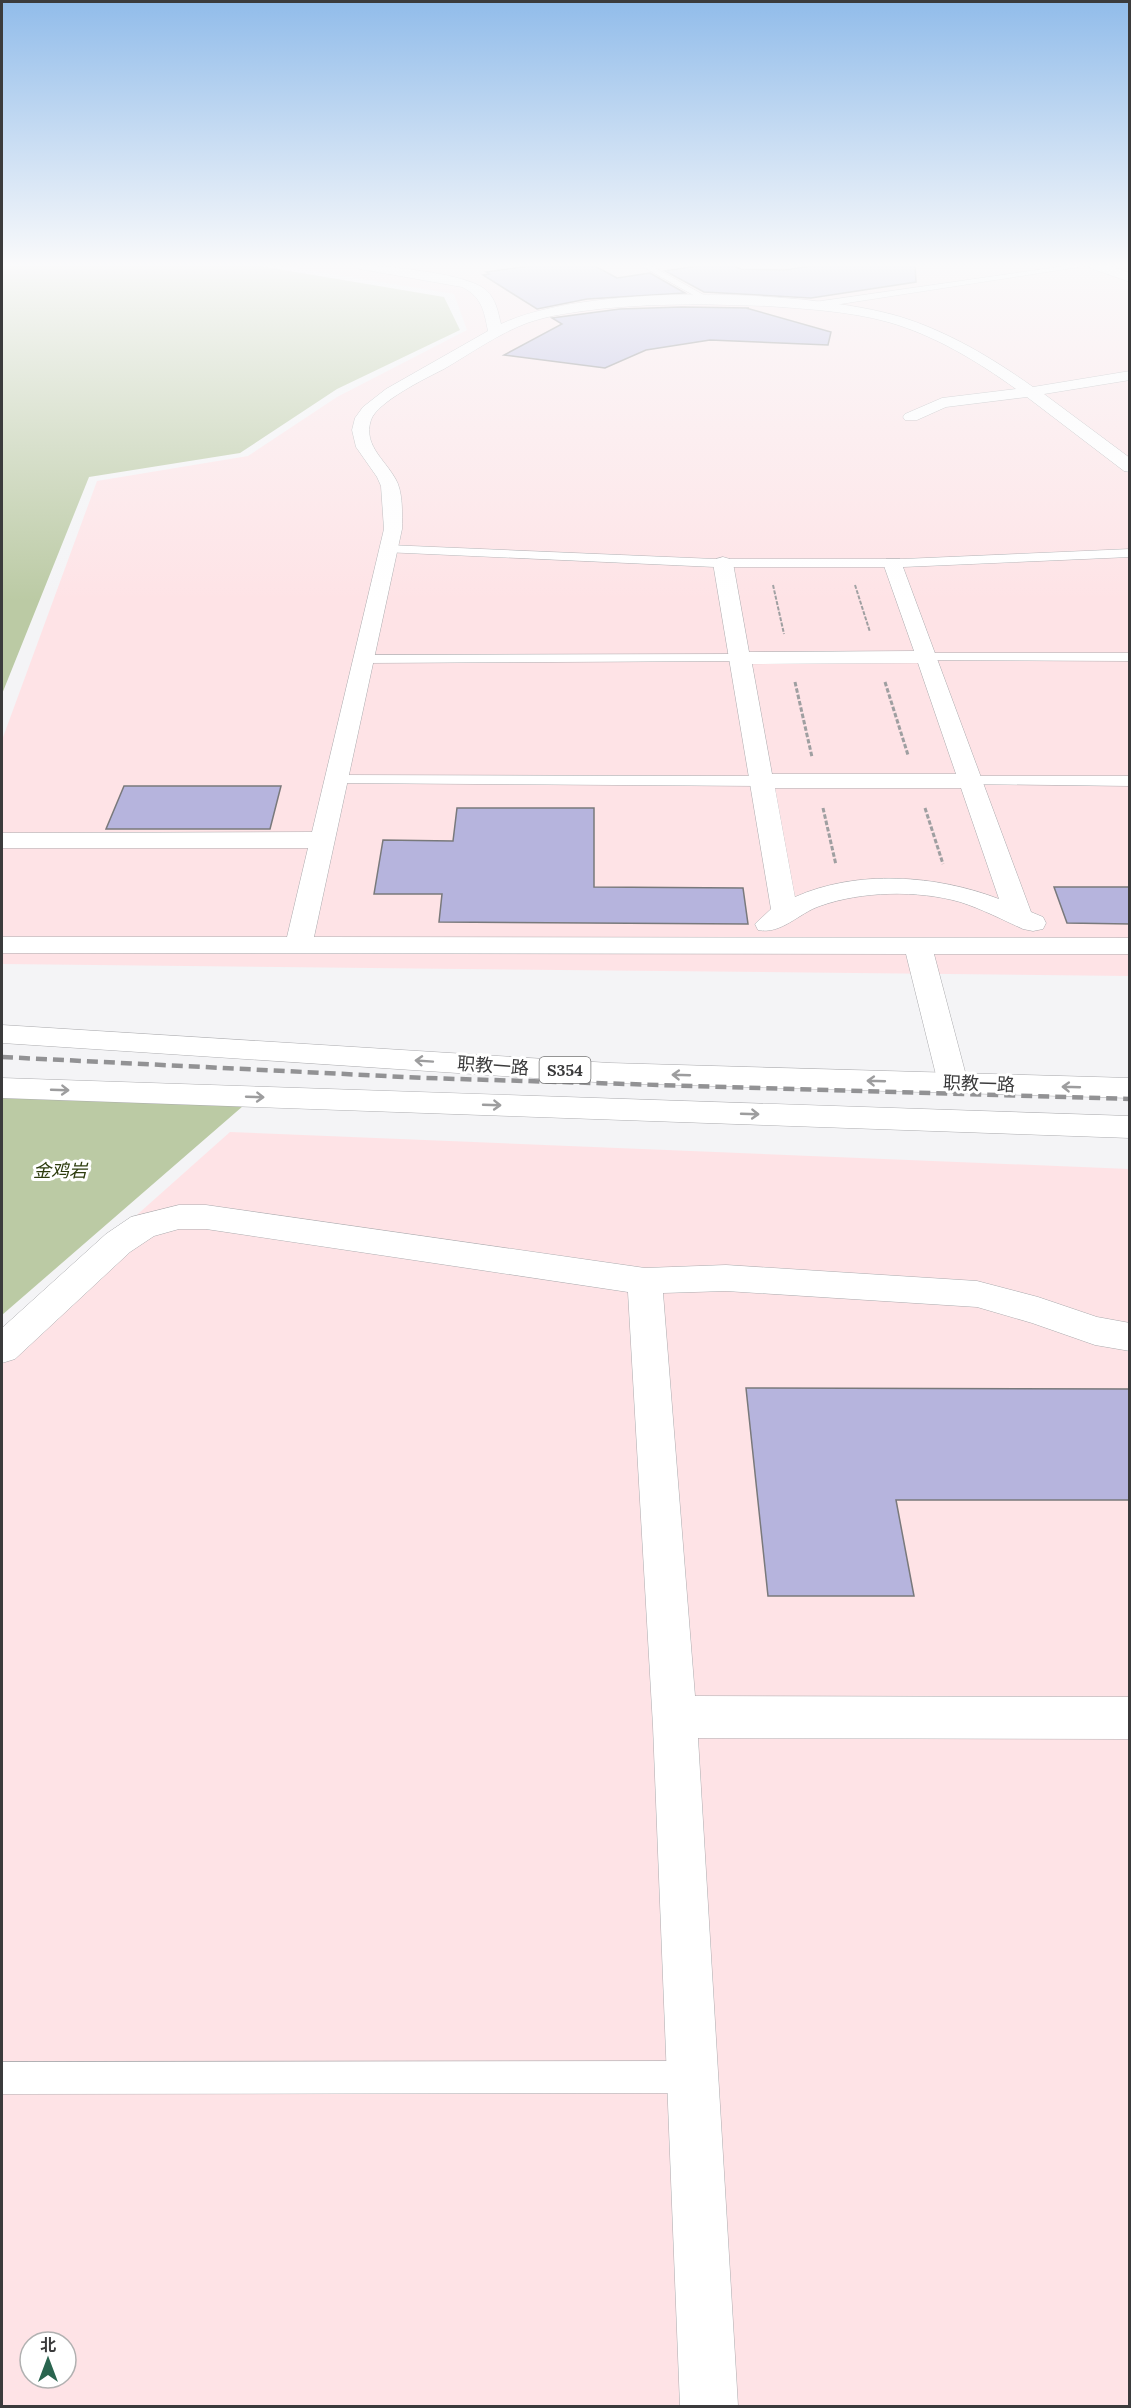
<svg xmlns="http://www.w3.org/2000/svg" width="1131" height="2408" viewBox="0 0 1131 2408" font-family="Lora,'Noto Sans SC',serif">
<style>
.education{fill:#fee3e6;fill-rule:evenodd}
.green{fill:#bbcaa4}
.building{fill:#b6b4dd;stroke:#79797b;stroke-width:1.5}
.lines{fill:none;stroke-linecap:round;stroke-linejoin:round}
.lane-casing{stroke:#ababae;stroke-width:1}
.street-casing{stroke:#ababae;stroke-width:1}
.primary-casing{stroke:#ababae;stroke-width:1}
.path-far1{stroke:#9f9fa1;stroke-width:2;stroke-dasharray:4 1.5;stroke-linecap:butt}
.path{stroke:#9f9fa1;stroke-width:3;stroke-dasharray:4.5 2;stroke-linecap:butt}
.lane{fill:#fff;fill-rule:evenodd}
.street{fill:#fff;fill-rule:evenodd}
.primary{fill:#fff;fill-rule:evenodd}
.rail{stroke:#929294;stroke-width:4.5;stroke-dasharray:11 6;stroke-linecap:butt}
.oneway{stroke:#9d9d9e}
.labels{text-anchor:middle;stroke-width:6;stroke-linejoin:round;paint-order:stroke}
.shield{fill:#fff;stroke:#767676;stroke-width:1.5}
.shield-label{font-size:16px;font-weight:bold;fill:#3b3b3c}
.street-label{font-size:18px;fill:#3b3b3c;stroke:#fff}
.park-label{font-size:18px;font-style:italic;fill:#2d3c0e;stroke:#fff}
</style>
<rect width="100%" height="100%" fill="#f4f4f6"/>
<path class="education" d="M277,265H1125L1129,267V976L2,964V740L97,481L248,456L337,397L467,330L454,294Z
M230,1132L1129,1169V2406H2V1335ZM30,2342H66V2378H30Z"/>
<path class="green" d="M2,265H254L444,297L460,330L337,389L240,453L89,477L2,694Z
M2,1079L257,1094L2,1315Z"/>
<path class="building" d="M537,265H593L617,278L650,273L685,293L587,299L537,309L483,275L489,274L486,272Z
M703,265H731L741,269L785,270L817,265H915L916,282L811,298L704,292L665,271Z
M682,307L749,308H746L831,332L828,345L710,340L646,350L605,368L504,355L562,324L552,318L620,309Z
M124,786H281L270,829H106Z
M457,808H594V887L743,888L748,924L439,922L442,894H374L383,840L453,841Z
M1054,887H1130V924L1067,923Z
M746,1388L1130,1389V1500H896L914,1596H768Z"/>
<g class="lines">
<g class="lane-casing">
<path id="lane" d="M640,265H650L711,299L704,301Z
M1072,265H1092L815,308L811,305L815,302Z
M388,545L715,559H903L1130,549V557L903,567H715L384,552L382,549Z
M927,653H1130V661L922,660L920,657L922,654Z
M740,654L745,655L747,658L745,661L364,663L357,659L364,655Z
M337,775L761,776L769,781L761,786L332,783L329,780L332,777Z
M971,776H1130V786L966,784L963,781Z
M693,2061L705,2065L709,2077L705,2089L693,2093L2,2094V2062Z"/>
</g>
<g class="street-casing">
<path id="street" d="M354,265C381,265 467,273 486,290C496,299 498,312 501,324C588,283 809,289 901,317C949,332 992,358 1033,387L1130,371V380L1044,394L1130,458V472L1124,471L1027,397L946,407L917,420H905L903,417L905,414L942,398L1016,389C977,361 934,335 888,322C848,311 807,309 766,306C710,304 654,303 599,309C575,312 550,315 527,323C498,334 471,353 444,369C426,378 377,402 371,420C362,447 389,462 398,484C403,498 402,514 402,529L314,937L1130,938V954H934L968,1083L964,1090L953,1093L942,1090L938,1083L906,954L2,953V937H287L308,848H2V833L312,832L384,529L381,486L377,477L356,447L352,430L355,418L363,407L386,389L488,331C484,311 482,297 462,287L360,269Z
M1089,265H1107L1130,273V282L1090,268Z
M723,557L730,559L733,563L749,652L914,651L883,563L886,559H900L1031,912L1043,917L1046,923L1043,929L1033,931L1023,929C1003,920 982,909 960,902C918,890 862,891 820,906C799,913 781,935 758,930L755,924L771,909L713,563L716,559ZM918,663L956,774H772L752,664ZM775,788H961L999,899C937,875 857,869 795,897Z
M179,1205H206L645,1268L726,1265L977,1281L1038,1297L1097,1317L1130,1323V1351L1095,1345L1032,1323L977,1307L726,1291L663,1293L695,1696L1130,1697V1739L698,1738L738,2406H680L653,1726L628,1292L206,1229H179L154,1236L130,1252L15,1359L2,1363V1328L106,1234L131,1217Z"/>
</g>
<g class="primary-casing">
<path id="primary" d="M2,1025L610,1063L1130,1078V1098L610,1083L2,1043Z
M2,1078L1130,1116V1138L2,1098Z"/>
</g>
<path class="path-far1" d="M773,585L784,634
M855,585L870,632"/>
<path class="path" d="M795,682L812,757
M885,682L908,755
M823,808L836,865
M925,808L943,864"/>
<use href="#lane" class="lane"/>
<use href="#street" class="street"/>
<use href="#primary" class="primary"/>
<path class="rail" d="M2,1057L425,1078L1130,1099"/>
</g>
<defs><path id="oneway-shaft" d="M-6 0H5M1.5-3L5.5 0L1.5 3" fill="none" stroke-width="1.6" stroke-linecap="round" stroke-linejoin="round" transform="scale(1.5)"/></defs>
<g class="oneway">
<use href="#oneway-shaft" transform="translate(424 1061) rotate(-176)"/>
<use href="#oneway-shaft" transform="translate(681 1075) rotate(-178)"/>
<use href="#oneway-shaft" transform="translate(876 1081) rotate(-178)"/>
<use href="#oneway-shaft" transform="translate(1071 1087) rotate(-178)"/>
<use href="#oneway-shaft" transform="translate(60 1090) rotate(2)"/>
<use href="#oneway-shaft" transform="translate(255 1097) rotate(2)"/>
<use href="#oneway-shaft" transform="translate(492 1105) rotate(2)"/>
<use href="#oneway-shaft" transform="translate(750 1114) rotate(2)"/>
</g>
<linearGradient id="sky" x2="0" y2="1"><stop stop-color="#91bcea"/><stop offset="0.44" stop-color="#fafafb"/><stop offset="1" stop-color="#fafafb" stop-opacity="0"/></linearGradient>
<rect width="1131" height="602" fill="url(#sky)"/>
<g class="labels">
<rect class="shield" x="539.5" y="1057" width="51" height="26" rx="4.5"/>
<g class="shield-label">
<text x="565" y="1076">S354</text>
</g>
<g class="street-label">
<text transform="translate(493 1066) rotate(4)" y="6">职教一路</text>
<text transform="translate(979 1084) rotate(2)" y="6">职教一路</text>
</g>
<g class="park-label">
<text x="60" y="1177">金鸡岩</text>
</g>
</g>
<rect width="1131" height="2408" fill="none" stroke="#3b3b3c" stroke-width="6"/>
<g transform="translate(48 2360)"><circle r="28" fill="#ffffff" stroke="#b1b1b1" stroke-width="1.5"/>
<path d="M0-4.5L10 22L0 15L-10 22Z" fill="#2a654f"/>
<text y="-9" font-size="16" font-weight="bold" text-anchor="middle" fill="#3b3b3c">北</text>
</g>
</svg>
